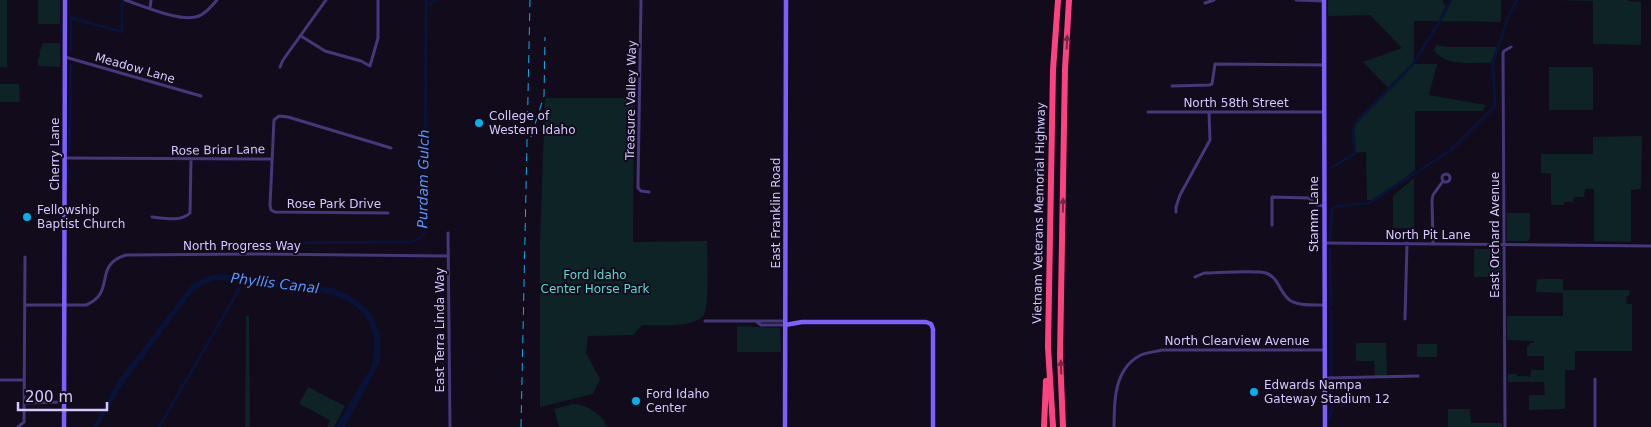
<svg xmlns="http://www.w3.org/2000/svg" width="1651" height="427" viewBox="0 0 1651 427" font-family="'DejaVu Sans',sans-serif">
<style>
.green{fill:#0e2325}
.water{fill:#091237}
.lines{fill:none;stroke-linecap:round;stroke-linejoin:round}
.canal{stroke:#091237;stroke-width:3}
.street{stroke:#44377a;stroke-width:3}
.secondary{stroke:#7c5ffd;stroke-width:4.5}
.highway{stroke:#fd437f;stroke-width:6}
.rail{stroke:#03b1ee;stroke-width:1;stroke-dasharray:8 6;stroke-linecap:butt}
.oneway{fill:#7b2449}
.poi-dot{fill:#03b1ee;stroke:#110b1c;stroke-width:2}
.labels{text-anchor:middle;stroke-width:4;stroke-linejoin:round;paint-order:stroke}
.street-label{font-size:12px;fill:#d6c7fe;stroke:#110b1c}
.poi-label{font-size:12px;fill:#d6c7fe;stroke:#110b1c;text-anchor:start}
.park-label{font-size:12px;fill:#55dcd0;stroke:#110b1c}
.water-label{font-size:14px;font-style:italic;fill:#5695fd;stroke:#110b1c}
</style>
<rect width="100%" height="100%" fill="#110b1c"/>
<path class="green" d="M0,0H7V67H0Z
M38,0H60V24H38Z
M1328,0H1443L1444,4L1446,6L1439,21H1414V64H1437L1429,95L1486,105L1482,111H1415V170L1376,200H1367L1366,152L1354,153L1353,127L1389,89L1363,62L1402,48L1370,15L1328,16Z
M1452,0H1501V22L1441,21Z
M1554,0H1628V1L1641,2V45L1593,44V1Z
M43,43H60V67L38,66V59L40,55L39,53Z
M1436,45L1448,47H1497L1491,63C1474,62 1444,67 1434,50Z
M1549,67H1593V110H1549Z
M0,84H19L20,102H0Z
M545,98H634L633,242L707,241C707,254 710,308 703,316C692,328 658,325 642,325L633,335L588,336L586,353L600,379L593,394L540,407V243Z
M1642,136L1641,189L1631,190V242L1594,241V189H1585L1584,197H1574L1573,202H1564V205H1551V174L1541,173V154H1593V137Z
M1414,178V228H1393V196Z
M1507,213H1530V238L1528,241H1507Z
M1474,249H1501V277H1474Z
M1537,279H1563V290H1630L1629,296L1626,297L1627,304H1632V351H1575V370H1565V409L1529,410V395H1545L1544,382H1508V374H1517V376H1528L1530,378L1531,370H1544V356H1527V346H1529L1530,343H1534V341L1507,340V316H1563V293L1536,292Z
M246,316H249L250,427H245Z
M738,326L780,328L781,352H737V328Z
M1356,343H1386L1387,377H1375L1374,361H1356Z
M1417,344H1437V357H1417Z
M308,387L345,406L334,427H327L330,420L299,404Z
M573,404C588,405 595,411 605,421L604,422L608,427H559L554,409Z
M1448,409H1470L1471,423H1502V427H1448Z"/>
<path class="water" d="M225,274L332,288L349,295L368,309L374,318L380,335V362L345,427H336C343,414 351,400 359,387C363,380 369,372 372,364C375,354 375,344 373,334C364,291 309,290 274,287C257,285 239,282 222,280C208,281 200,285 191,294L121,387L98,427H93L117,382L192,284L211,275Z"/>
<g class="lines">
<path class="canal" d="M426,6L436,0
M71,50V18L122,32V3
M1493,63L1509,15L1517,0
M1493,65L1495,104
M1451,150L1495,106
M69,151L71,65
M1332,167L1355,154L1353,131L1355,123L1413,64L1441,19L1450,0
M68,181V167
M1330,240L1332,209L1337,206L1369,203L1448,152
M244,248L251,243L409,242C417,240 421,239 425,232L426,0
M1330,249L1331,305
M1331,310V377
M1329,419L1332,411L1331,381
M159,427L240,288"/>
<path class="street" d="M125,0C144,6 181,23 199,16C206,13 212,6 217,0
M641,0L638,184V188L641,191L649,192
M1296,0L1324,1
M1205,3L1214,0
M150,8L151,0
M301,36L325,51L361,61L370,66L378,38V0
M65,57L201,96
M280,67L283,60L326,0
M1172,86L1209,85L1212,84L1215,64L1324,65
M1148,112H1324
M65,158L271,159
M1442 178a4 4 0 1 1 8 0a4 4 0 1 1-8 0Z
M1176,212V207L1180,195L1210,140L1209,112
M388,213L275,212L271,210L270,205L274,120L279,116L288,117L391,148
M152,217C164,218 181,222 190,213L191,159
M1272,225V197L1309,198L1317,205L1324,206
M448,233L450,427
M1325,243L1651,246
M1433,243L1432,200L1433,195L1443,181
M1195,277L1204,273C1216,273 1256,270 1266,273C1280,278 1279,294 1291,301C1300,306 1314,305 1325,305
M25,305H86C117,292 92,265 126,255L258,254L448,256
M1405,319L1407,243
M705,321H785
M757,322L761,325H785
M1325,378L1418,376
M1595,379V427
M0,380H24
M24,403L64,402
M18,427L24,422L25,257
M1114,427C1114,402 1114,370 1139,356C1146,352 1155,352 1162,350H1325
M1505,427L1503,53L1504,51L1511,47"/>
<path class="secondary" d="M1324,0L1325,427
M785,325L802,322H926L931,324L933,329V427
M64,427L65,0
M785,427L786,0"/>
<path class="highway" d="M1044,427L1046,381
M1053,427L1048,347L1053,70L1058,0
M1063,427L1060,356L1065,69L1069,0"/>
<path class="rail" d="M531,137L544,96L545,37
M521,427L530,0"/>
</g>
<defs><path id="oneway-solid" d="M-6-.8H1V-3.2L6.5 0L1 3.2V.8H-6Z" transform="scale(1.25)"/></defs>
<g class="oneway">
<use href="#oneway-solid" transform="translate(1067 42) rotate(-87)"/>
<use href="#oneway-solid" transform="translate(1063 205) rotate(-89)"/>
<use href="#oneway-solid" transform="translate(1061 367) rotate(-92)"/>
</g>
<g class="poi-dot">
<circle cx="479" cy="123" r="5"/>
<circle cx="27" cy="217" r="5"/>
<circle cx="1254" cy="392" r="5"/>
<circle cx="636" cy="401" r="5"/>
</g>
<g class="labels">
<g class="street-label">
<text transform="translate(135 68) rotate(16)" y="4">Meadow Lane</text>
<text transform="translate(631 100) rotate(-89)" y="4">Treasure Valley Way</text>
<text x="1236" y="107">North 58th Street</text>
<text transform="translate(218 150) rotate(-1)" y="4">Rose Briar Lane</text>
<text transform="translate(55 154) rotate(-90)" y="4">Cherry Lane</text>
<text x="334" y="208">Rose Park Drive</text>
<text transform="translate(776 213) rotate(-90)" y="4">East Franklin Road</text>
<text transform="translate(1039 213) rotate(-89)" y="4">Vietnam Veterans Memorial Highway</text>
<text transform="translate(1314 214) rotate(-90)" y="4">Stamm Lane</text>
<text x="1428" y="239">North Pit Lane</text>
<text transform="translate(1495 235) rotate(-90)" y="4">East Orchard Avenue</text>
<text x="242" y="250">North Progress Way</text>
<text transform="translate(440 330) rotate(-90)" y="4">East Terra Linda Way</text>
<text x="1237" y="345">North Clearview Avenue</text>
</g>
<g class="poi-label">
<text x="489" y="120">College of<tspan x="489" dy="14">Western Idaho</tspan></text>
<text x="37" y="214">Fellowship<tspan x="37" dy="14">Baptist Church</tspan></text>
<text x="1264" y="389">Edwards Nampa<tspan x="1264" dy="14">Gateway Stadium 12</tspan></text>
<text x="646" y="398">Ford Idaho<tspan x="646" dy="14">Center</tspan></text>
</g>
<g class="park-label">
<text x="595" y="279">Ford Idaho<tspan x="595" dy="14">Center Horse Park</tspan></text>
</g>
<g class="water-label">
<text transform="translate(423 179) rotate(-89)" y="5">Purdam Gulch</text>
<text transform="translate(275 283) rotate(7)" y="5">Phyllis Canal</text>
</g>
</g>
<path d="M18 402v8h89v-8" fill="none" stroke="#d6c7fe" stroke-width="2.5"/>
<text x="25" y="402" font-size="15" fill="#d6c7fe" stroke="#110b1c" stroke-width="4" paint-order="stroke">200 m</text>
</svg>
